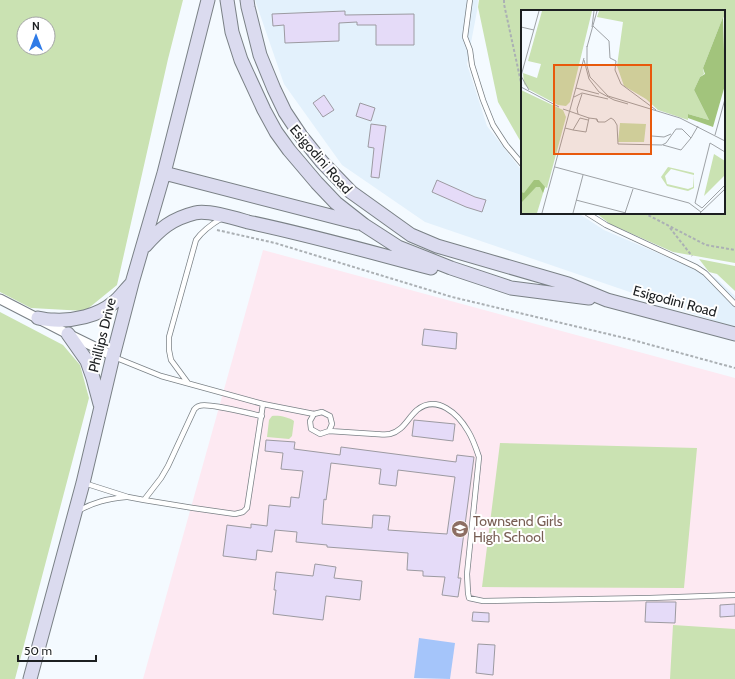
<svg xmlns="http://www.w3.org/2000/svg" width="735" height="679" viewBox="0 0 735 679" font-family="Cabin,sans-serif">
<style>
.built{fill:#e3f1fc}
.education{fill:#fde9f2}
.green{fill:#cae2b2;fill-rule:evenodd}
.water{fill:#a5c5fa}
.building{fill:#e5dbf8;stroke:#9c9aa1;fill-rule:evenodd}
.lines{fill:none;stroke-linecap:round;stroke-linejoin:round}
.service-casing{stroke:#7a8186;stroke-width:6}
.minor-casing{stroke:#7a8186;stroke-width:11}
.secondary-casing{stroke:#7a8186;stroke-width:15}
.path{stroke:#abb0b4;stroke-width:2;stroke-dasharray:3 2;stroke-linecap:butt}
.service{stroke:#fff;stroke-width:4.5}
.minor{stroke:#fff;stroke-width:9}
.secondary{stroke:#dbdbef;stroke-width:13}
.labels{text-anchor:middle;stroke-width:4;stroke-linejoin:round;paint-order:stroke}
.street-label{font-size:14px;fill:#1c1f21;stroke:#fff}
.education-label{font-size:14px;fill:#785e54;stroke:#fff;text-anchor:start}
.inset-road{fill:none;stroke:#9ea2a6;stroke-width:1}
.view{fill:#e8590c;fill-opacity:0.15;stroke:#e8590c;stroke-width:2}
.inset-edge{fill:none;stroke:#1c1f21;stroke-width:2}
</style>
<rect width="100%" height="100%" fill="#f4faff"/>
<path class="built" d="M255,0H478L477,11L467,64L487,126L522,171V213H578L604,230L716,278L735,296V328L425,222L342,165L284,84Z"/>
<path class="education" d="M263,250L735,378V679H143Z"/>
<path class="green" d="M0,0H183L168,59L117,285L85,311L31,308L0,292ZM24,24H48V48H24Z
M479,0H735V263L673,252L610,224L596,213H724V11H522V144L498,102L478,7Z
M699,259L735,266V291L717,274L709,272Z
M0,312L63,345L80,365L89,398L15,679H0Z
M272,416C278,415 289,417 294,421L292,436L289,439L267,437L269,420Z
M500,443L697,448L684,588L482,587Z
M673,625L735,629V679H670Z"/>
<path class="water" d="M419,638L455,643L450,679L414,678Z"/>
<path class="building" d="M345,11V15L414,14V45H376V25H357V22L339,23V41L285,43L284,25L273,26L272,14Z
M324,95L334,110L323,117L313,103Z
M360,103L375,108L371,121L356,116Z
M371,124L386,126L379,178L371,177L374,148L368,147Z
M437,180L475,197L486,200L482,212L466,207L432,192Z
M424,329L457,333L456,349L422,345Z
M414,420L455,424L453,441L412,436Z
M266,440L295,442L294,449L340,455L341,447L456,462L457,455L474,457L458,578H461L458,597L442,595L445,577L423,576V571L407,570L408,553L327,547V545L296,542L297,532L275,530L272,552L257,550L256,560L223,556L227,525L251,528V524L267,526L269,505L290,507L291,497L299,498L303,471L281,469L283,453L265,451ZM331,463L381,469L379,484L396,486L398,470L455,477L447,534L388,530L390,516L373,515L372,528L322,524L324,499L326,500Z
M315,564L336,567L334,578L362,581L360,600L326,596L323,620L273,614L276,590H274L276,572L313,576Z
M646,602H676L675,623L645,622Z
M735,604V616L720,617V605Z
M473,612L489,613V622L472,621Z
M478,644L495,645L493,675L476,673Z"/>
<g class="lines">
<g class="service-casing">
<path id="service" d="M470,0L469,7L465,37L470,50L472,65L483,100L493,125L506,145L522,164
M587,213L606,225L696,267L705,273L735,304
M114,357L161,376L263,404
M188,383L171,360L169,350V337L196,240C203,230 212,224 222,218
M329,431C344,432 359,433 375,434C379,434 385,435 390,434C403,431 407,419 417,410C437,394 458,414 468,431C473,439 476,448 479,457L467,574L468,593L469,598L483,601L650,598L735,595
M84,483L128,497L144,500L161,478L168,466L194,410C194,409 198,406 199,406C207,402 250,414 262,416
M144,500L193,508L235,514L243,512L247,508L263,404L314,414L322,412L330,416L332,424L329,431L320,434L311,429L310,421L314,414
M78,511C94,502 107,499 126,497"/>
</g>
<g class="minor-casing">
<path id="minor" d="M0,299L68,334L113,356"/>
</g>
<g class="secondary-casing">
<path id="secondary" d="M227,0L232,32L241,60L264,110L276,132L289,150L317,183L336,203L364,225L398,247L451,268L511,288L589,298
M247,0L248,7L260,55L274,89L285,112L301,136L322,162L351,192L411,235L437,246L568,284L607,300L735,334
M164,173L358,223
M145,246C160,229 171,219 195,213C208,210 234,218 248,222C310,235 370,252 431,268
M38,318C43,319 49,320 54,320C73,321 98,316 113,303C120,298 125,290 131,284
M68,334L87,361L93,378L100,404
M30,679L83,483L113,356L132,283L164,173L208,0"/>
</g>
<path class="path" d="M504,0V4L522,87
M644,213L706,245L735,250
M670,228L692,256
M217,230L275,243L452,297L629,339L735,368"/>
<use href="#service" class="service"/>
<use href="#minor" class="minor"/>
<use href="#secondary" class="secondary"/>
</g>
<defs>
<g id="school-disc" transform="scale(0.9)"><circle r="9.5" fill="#8d6e63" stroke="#fff"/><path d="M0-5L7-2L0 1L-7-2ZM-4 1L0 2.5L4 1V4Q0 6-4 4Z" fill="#fff"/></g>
</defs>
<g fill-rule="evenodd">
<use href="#school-disc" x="460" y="529"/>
</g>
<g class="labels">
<g class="street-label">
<text transform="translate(321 159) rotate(49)" y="5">Esigodini Road</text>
<text transform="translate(675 301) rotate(15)" y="5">Esigodini Road</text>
<text transform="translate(102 335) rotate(-76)" y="5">Phillips Drive</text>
</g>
<g class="education-label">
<text x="473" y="526">Townsend Girls<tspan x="473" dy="16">High School</tspan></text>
</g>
</g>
<g transform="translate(521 10)">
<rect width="204" height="204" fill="#f4faff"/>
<path d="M21,1H71L49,92L45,96L37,95L9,80L3,74L2,63L16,68L20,54L7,51ZM78,1H204V9L202,7L182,58L183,64L179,67L173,80L188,110L167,104V110L137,100L125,89L103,76L96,56L102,12L76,7ZM0,80L42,100L45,107L26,178L24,177L16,203H0ZM99,113L125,114L123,132H97ZM193,144L204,151V165L183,186ZM147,157L173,163V178L167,181L146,176L140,167ZM150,159L173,165L172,177L167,179L146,174L144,166Z" fill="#cae2b2" fill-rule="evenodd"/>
<path d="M202,7L204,75L192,117L167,108V104L188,110L173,80L179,67L184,64L182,58ZM13,170H18L24,177L22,183L19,177H15L0,193V182L3,183Z" fill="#a2c47c"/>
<path class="inset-road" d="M72,16L88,31L89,48L95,51L94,60L100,74L135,100M0,17L13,20M71,17L73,1M66,36V56L69,67L87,86L159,108L204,131M66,37L76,1M63,50L68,69L78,82L93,90L107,94M0,66L18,1M0,66L8,80M0,77L38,97M55,78L78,84M53,87L61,83L87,89M42,99L68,108M57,104L56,99L61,84M77,112H84L90,108L93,110L96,115L97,134L141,135L145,133L155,119H161L170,128L177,116M44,118L52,120L59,108L67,110M52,120L65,122L68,108L76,109L77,112L75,109M194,125L204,89M131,126L143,127L150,124M142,135L160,140L170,128M204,142L189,133L174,193L181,198L204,175M34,157L168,193L180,202M55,190L105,203M21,203L63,48M52,203L62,165M104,203L112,179M179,203L204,179"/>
<path class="view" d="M33,55H130V144H33Z"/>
<rect width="204" height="204" class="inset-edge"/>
</g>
<g transform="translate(36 36)"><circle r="19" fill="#ffffff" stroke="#a4a5a6"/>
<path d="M0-3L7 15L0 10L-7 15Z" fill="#2f7be7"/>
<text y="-6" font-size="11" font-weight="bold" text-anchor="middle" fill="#1c1f21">N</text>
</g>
<path d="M18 655v6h78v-6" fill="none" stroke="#1c1f21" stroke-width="2"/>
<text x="24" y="655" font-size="12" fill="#1c1f21" stroke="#ffffff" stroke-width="3" paint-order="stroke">50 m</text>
</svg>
